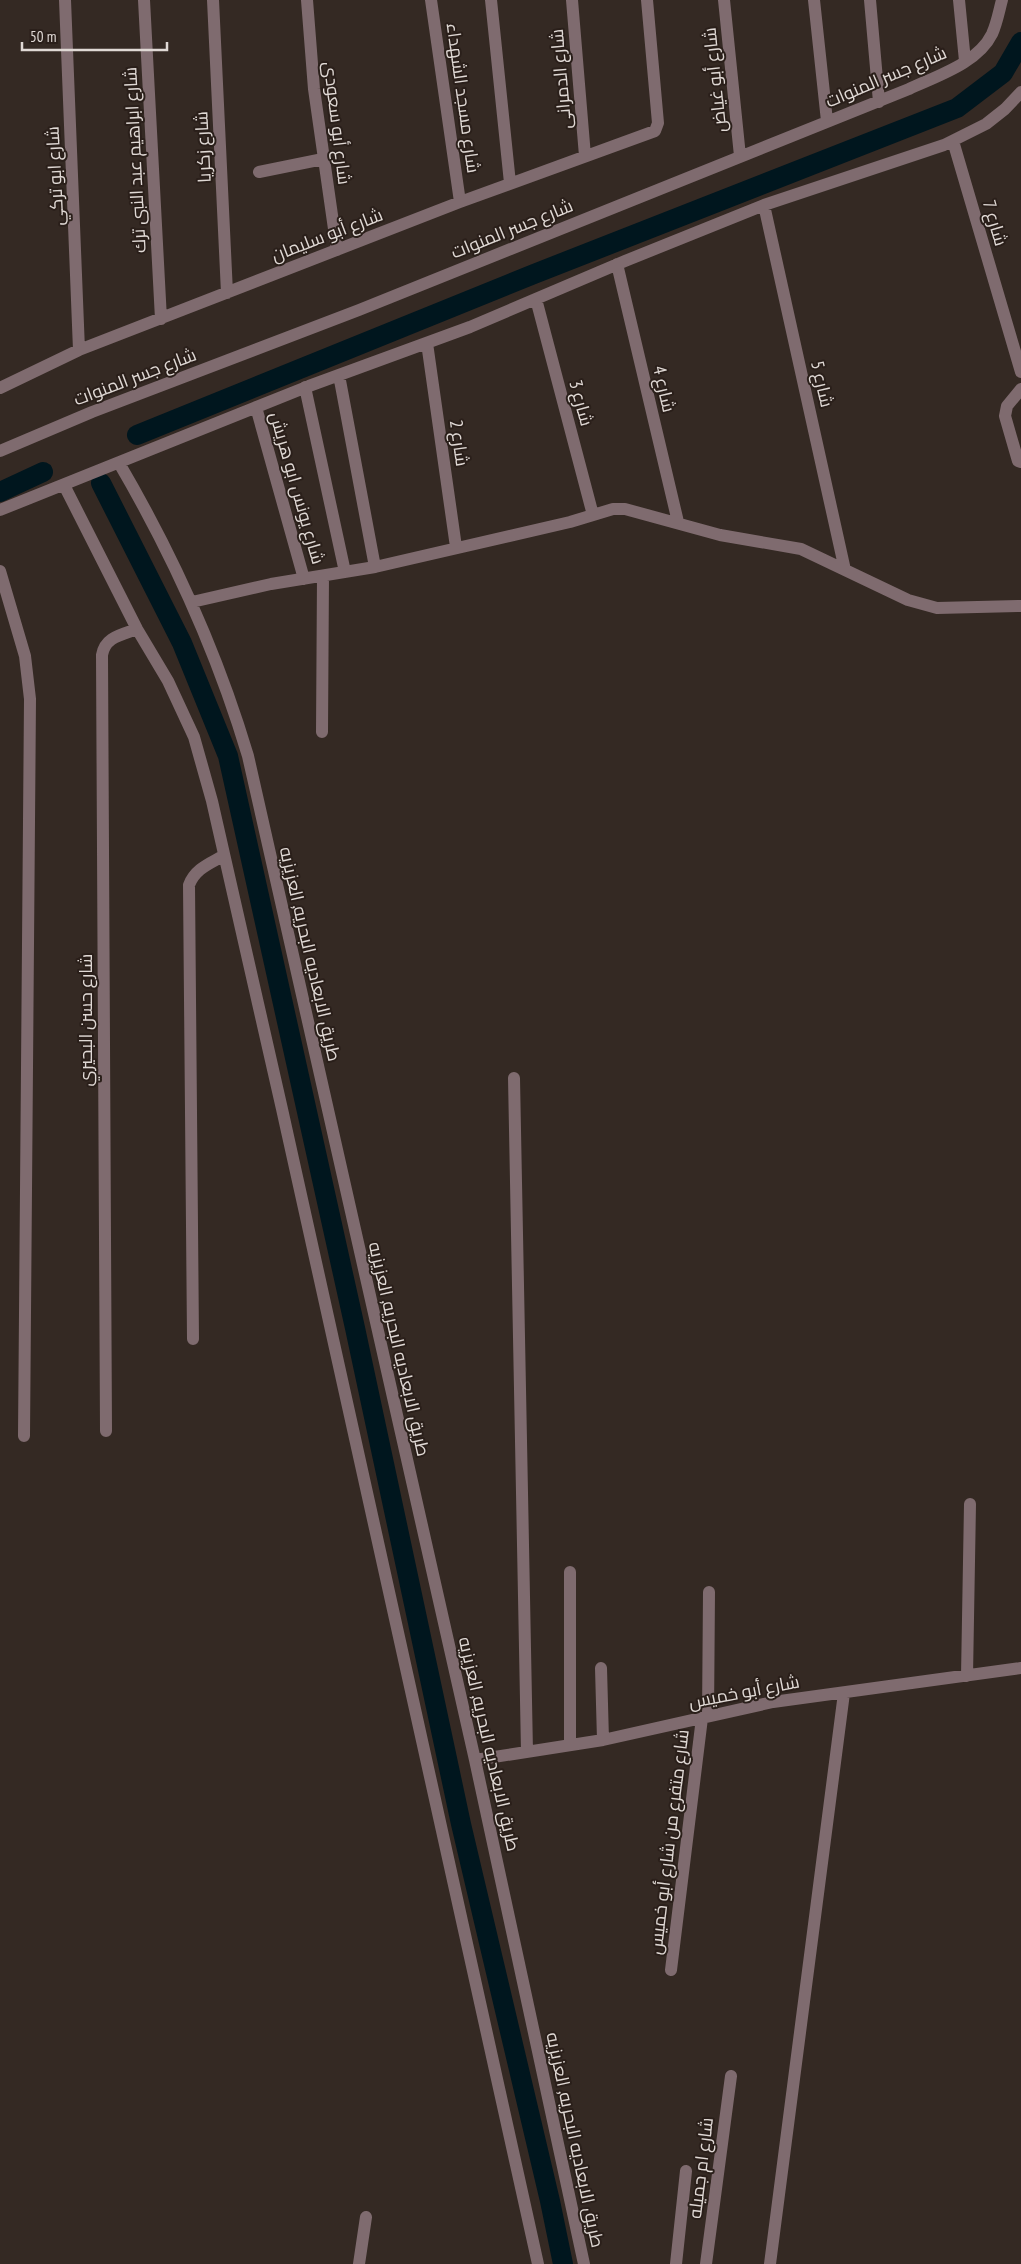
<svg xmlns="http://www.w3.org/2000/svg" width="1021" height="2264" viewBox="0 0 1021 2264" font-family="'PT Sans Narrow',Cairo,sans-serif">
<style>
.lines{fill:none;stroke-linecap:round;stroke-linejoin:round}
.canal{stroke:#00161e;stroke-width:20}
.minor{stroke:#7f6b6f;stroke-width:12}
.labels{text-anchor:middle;stroke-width:4;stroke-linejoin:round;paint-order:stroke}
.street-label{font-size:18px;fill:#e0d9d5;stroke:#2a1f1a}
</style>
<rect width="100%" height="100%" fill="#342923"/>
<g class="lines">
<path class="canal" d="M137,435L534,274L957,108L1003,73L1021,42
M101,483L182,643L228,756L355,1328L461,1824L550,2201L563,2264
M0,492L43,472"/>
<path class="minor" d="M65,0L79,350
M144,0L161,319
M213,0L227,293
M307,0L314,89L337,250
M431,0L460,202
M491,0L510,183
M572,0L585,156
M724,0L740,156
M814,0L827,121
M870,0L879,102
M959,0L965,61
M953,141L1021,372
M259,172L323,159
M764,205L845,570
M617,264L678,522
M536,299L593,515
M427,343L456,547
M339,375L375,567
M305,387L345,572
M0,388L79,350L460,202L655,131L658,123L647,0
M1021,389L1007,406L1005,416L1018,461L1021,462
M256,407L304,579
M0,451L92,412L359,310L909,89C937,76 978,63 992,34C997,23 999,11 1002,0
M119,463C174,557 217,652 248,756L475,1760L584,2264
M64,485L137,629L168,681L194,737L212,801L282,1109L538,2264
M0,510L309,386L470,327L625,261L764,205L944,145L986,124L1005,109L1021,92
M0,571L25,656L30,699L24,1436
M192,602L271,584L375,567L570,522L613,509H625L720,535L801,549L908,600L937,608L1021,606
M322,732L323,576
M514,1078L527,1752
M193,1339L189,885C195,869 209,864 223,856
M106,1431L102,655C105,637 121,635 137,629
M570,1572V1745
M601,1668L603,1740
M967,1676L970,1504
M708,1716L709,1592
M475,1760L603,1740L773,1702L1021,1668
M671,1970L702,1718
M359,2264L366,2217
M676,2264L686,2171
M706,2264L731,2076
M770,2264L844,1693"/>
</g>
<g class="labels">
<g class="street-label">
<text transform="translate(886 77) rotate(-23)" y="6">شارع جسر المنوات</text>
<text transform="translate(561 79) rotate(-95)" y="6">شارع الدمرانى</text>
<text transform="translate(715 80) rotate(-96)" y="6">شارع أبو غياض</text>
<text transform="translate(463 98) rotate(82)" y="6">شارع مسجد الشهداء</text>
<text transform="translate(337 123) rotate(83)" y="6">شارع أبو سعودى</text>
<text transform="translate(203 147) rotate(-93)" y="6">شارع زكريا</text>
<text transform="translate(135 160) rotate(-93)" y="6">شارع ابراهيم عبد النبى ترك</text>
<text transform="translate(55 176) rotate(-93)" y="6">شارع ابو تركي</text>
<text transform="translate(995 223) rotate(74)" y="6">شارع 7</text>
<text transform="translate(512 229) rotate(-22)" y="6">شارع جسر المنوات</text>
<text transform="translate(327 235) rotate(-21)" y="6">شارع أبو سليمان</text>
<text transform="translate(135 377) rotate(-21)" y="6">شارع جسر المنوات</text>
<text transform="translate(822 384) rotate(77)" y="6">شارع 5</text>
<text transform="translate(664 389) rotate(77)" y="6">شارع 4</text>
<text transform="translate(581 403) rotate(75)" y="6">شارع 3</text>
<text transform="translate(459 443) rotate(82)" y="6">شارع 2</text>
<text transform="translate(297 488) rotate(74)" y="6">شارع يونس ابو هريش</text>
<text transform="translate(310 954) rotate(77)" y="6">طريق الابعاديه البحريه, العزيزيه</text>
<text transform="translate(86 1020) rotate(-90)" y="6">شارع حسن البحيري</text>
<text transform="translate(399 1349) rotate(77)" y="6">طريق الابعاديه البحريه, العزيزيه</text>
<text transform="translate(744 1692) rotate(-11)" y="6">شارع أبو خميس</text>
<text transform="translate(489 1744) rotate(77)" y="6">طريق الابعاديه البحريه, العزيزيه</text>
<text transform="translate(669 1842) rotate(-83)" y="6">شارع متفرع من شارع أبو خميس</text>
<text transform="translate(575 2140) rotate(78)" y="6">طريق الابعاديه البحريه, العزيزيه</text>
<text transform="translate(701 2168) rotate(-83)" y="6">شارع ام جميله</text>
</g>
</g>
<path d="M22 42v8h145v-8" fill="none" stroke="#e0d9d5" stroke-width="2.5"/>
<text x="30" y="42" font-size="15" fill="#e0d9d5" stroke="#2a1f1a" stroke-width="4" paint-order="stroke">50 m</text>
</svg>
